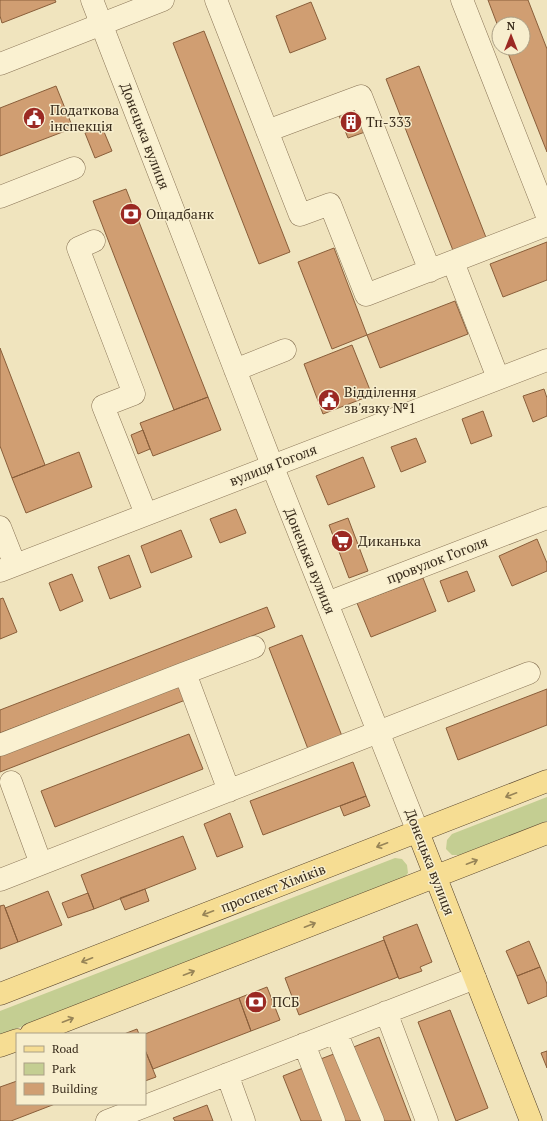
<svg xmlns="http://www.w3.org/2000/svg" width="547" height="1121" viewBox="0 0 547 1121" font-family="'PT Serif',serif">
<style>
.green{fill:#c4ce92}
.building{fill:#d09e72;stroke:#895e3a}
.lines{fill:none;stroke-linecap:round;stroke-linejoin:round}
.minor-casing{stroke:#897456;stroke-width:23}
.major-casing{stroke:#56422b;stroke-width:23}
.minor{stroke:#faf1d1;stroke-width:22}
.major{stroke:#f6dd93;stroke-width:22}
.oneway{stroke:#978457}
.labels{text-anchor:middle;stroke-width:3;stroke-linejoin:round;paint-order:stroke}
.poi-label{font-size:14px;fill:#382b1b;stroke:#f7eece;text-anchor:start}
.street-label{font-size:14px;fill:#382b1b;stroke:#f7eece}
</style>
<rect width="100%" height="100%" fill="#f0e4be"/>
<path class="green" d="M547,797V821L460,855H452L446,849L447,840L452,834Z
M395,858L402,859L407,865L408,873L403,879L0,1035V1011Z"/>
<path class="building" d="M0,0H55L56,2L2,23L0,16Z
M488,0H528L547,49V152L506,48H523V24H499V29Z
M311,2L326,39L290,53L276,16Z
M204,31L290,252L259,264L173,43Z
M419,66L487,240L454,253L386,79Z
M56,86L73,128L0,156V108Z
M355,107L365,132L348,138L338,113Z
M102,127L112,151L95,158L85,133Z
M126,189L208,397L174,410L93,201Z
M547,242V280L503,297L490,264Z
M334,248L367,335L332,349L298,262Z
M455,301L468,334L380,368L367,335Z
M352,345L372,395L323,414L304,364Z
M0,348L45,465L12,478L0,446Z
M544,389L547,398V416L533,422L523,396Z
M208,397L221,430L153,456L140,423Z
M483,411L492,436L471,444L462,419Z
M143,430L150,449L138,454L131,435Z
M416,438L426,462L401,472L391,447Z
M79,452L92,487L26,513L12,478Z
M363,457L375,487L328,505L316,476Z
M236,509L246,533L220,543L210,519Z
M348,518L368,571L349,578L329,525Z
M181,530L192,557L151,573L141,546Z
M537,539L547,563V571L512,586L499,556Z
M129,555L141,587L110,599L98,567Z
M467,571L475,591L448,602L440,581Z
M72,574L83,601L60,611L49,583Z
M423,578L436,611L371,637L357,603Z
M3,598L17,632L0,639V599Z
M267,607L275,627L0,733V710Z
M302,635L342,736L308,749L269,648Z
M182,684L188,699L0,772V754Z
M547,689V725L458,760L446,728Z
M189,734L203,769L55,827L41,791Z
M353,762L366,796L263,835L250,801Z
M366,796L370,806L344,816L340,806Z
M230,813L243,847L217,857L204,824Z
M183,836L196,869L94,909L81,875Z
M145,889L149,901L125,910L120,898Z
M48,891L62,925L18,942L5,908Z
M88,893L94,909L68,918L62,903Z
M4,905L18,942L0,949V906Z
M417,924L432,962L420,967L422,971L399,979L383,937Z
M384,940L398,977L299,1015L285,978Z
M529,941L540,967L517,976L506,951Z
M540,967L547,984V996L528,1004L517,976Z
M267,987L280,1020L251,1031L239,998Z
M239,998L251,1031L153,1069L145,1050V1034Z
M450,1010L488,1108L456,1121L418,1022Z
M137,1029L139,1034H124Z
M379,1037L411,1121H380L351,1048Z
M145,1050L156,1077L145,1081Z
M547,1051V1068L541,1053Z
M339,1052L366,1121H341L318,1060Z
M308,1066L329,1121H301L283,1076Z
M17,1081V1104H55L11,1121H0V1087Z
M207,1105L213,1121H175L173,1118Z"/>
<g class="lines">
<g class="minor-casing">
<path id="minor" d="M92,0L272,465L418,832
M216,0L300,215L330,204L366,295L547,225
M462,0L547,216
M0,64L163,0
M267,131L361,96L430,271
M0,197L74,168
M94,241L78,248L134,394L103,406L146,514
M453,262L498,378
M235,370L285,350
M0,527L15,565
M0,571L547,360
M327,603L547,518
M0,745L185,673
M11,782L41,864
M229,791L185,673L254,647
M0,880L529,673
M386,1012L427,1121
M336,1032L373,1121
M304,1044L334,1121
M227,1074L244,1121
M107,1121L475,978"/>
</g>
<g class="major-casing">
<path id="major" d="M418,832L531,1121
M0,994L547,781
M31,1034L547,833
M0,1046L17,1040"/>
</g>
<use href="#minor" class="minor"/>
<use href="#major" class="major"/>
</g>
<defs><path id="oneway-shaft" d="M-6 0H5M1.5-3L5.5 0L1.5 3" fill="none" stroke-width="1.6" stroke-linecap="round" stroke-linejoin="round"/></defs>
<g class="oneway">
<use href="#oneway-shaft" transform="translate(511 795) rotate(159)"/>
<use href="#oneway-shaft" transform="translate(382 845) rotate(159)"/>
<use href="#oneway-shaft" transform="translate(472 862) rotate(-21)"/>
<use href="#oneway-shaft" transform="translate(208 913) rotate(159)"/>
<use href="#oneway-shaft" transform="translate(310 925) rotate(-21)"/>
<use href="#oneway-shaft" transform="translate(87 960) rotate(159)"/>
<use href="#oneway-shaft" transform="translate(189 973) rotate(-21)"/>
<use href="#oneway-shaft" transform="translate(68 1020) rotate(-21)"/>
</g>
<defs>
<g id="civic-disc" transform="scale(1.15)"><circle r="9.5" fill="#9b2923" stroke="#f7eece"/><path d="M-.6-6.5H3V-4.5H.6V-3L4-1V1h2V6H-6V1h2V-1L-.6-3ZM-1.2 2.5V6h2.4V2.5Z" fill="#fff"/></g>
<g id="building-disc" transform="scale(1.15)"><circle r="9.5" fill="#9b2923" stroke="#f7eece"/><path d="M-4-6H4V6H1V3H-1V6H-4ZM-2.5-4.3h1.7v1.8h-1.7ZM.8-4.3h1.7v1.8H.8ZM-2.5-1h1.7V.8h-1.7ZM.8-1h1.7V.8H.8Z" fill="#fff"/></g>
<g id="bank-disc" transform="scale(1.15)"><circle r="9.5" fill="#9b2923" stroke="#f7eece"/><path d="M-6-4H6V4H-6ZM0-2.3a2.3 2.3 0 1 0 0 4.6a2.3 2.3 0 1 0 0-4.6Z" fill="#fff"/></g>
<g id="supermarket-disc" transform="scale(1.15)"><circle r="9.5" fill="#9b2923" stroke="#f7eece"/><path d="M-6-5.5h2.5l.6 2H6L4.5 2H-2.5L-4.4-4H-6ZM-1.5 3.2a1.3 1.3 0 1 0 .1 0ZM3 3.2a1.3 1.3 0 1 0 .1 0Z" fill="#fff"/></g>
</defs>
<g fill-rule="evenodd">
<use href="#civic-disc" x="34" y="118"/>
<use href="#building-disc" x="351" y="122"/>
<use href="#bank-disc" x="131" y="214"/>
<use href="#civic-disc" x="329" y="400"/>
<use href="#supermarket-disc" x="342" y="541"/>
<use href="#bank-disc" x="256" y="1002"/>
</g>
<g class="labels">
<g class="poi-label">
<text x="50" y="115">Податкова<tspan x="50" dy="16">інспекція</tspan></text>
<text x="366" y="127">Тп-333</text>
<text x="146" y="219">Ощадбанк</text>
<text x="344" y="397">Відділення<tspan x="344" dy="16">зв'язку №1</tspan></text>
<text x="358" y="546">Диканька</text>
<text x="272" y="1007">ПСБ</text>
</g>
<g class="street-label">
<text transform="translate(145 136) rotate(69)" y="5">Донецька вулиця</text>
<text transform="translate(273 465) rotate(-21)" y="5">вулиця Гоголя</text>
<text transform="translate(437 560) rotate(-21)" y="5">провулок Гоголя</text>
<text transform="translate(310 561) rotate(68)" y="5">Донецька вулиця</text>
<text transform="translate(430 862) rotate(69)" y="5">Донецька вулиця</text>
<text transform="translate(273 888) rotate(-21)" y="5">проспект Хіміків</text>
</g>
</g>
<rect x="16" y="1033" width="130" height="72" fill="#f7eece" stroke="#aba086"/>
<rect x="24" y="1046" width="20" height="6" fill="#f6dd93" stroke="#aba086"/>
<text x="52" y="1053" font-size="12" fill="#382b1b">Road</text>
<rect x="24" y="1063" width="20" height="12" fill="#c4ce92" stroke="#aba086"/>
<text x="52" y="1073" font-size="12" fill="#382b1b">Park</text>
<rect x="24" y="1083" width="20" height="12" fill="#d09e72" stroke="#aba086"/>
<text x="52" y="1093" font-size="12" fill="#382b1b">Building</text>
<g transform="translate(511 36)"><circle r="19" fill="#f7eece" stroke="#aba086"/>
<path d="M0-3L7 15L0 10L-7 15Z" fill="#9b2923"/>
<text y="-6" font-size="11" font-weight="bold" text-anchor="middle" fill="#382b1b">N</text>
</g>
</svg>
